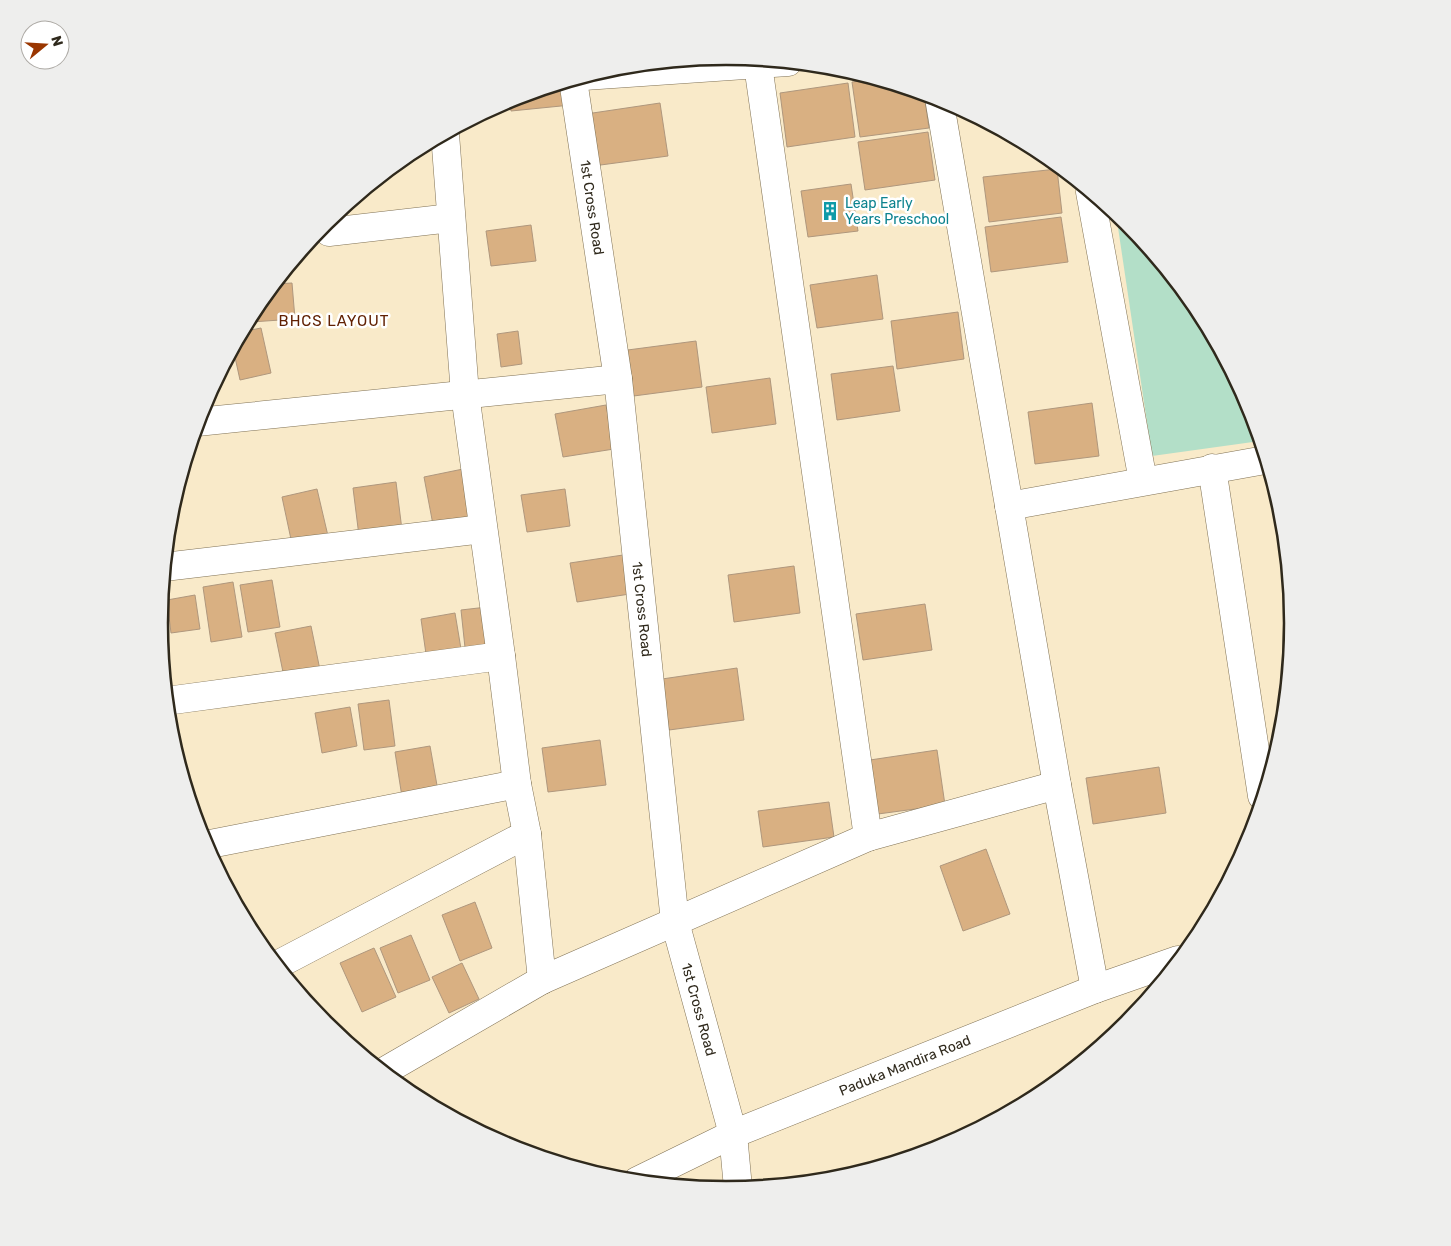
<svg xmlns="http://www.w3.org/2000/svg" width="1451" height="1246" viewBox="0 0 1451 1246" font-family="Rubik,sans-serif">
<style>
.green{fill:#b3dfc8}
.building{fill:#d9b082;stroke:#af977d}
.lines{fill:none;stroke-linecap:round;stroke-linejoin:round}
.minor-casing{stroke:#807255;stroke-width:29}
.minor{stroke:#fff;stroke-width:28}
.labels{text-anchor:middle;stroke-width:5;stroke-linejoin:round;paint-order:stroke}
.culture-label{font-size:14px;fill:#0d838f;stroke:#fff;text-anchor:start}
.street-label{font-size:14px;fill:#2f291c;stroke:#fff}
.neighbourhood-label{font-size:15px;letter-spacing:1px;fill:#612103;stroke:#fff}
.rim{fill:none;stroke:#2f291c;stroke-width:2.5}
</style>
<rect width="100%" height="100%" fill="#f9eac9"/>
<path class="green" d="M1116,214L1126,222L1197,308L1249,406L1260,441L1152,456Z"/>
<path class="building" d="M875,79L924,94L929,128L860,137L852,82Z
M569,81L571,105L511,111L510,99Z
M848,83L855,137L787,147L780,93Z
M660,103L668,156L593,166L586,114Z
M928,132L935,180L865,190L858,142Z
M1057,169L1062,213L989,222L983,177Z
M851,184L858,231L808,237L801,191Z
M1061,217L1068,262L991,272L985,227Z
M531,225L536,261L491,266L486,231Z
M877,275L883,319L817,328L810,285Z
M292,283L295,319L251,322L250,316L254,308L274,284Z
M958,312L964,359L897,369L891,321Z
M261,328L271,373L240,380L233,348L241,332Z
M518,331L522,364L501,367L497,334Z
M696,341L702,387L626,397L620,351Z
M893,366L900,411L837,420L831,374Z
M770,378L776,424L712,433L706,387Z
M1092,403L1099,456L1035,464L1028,412Z
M606,405L614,449L563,457L555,414Z
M463,469L473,522L434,530L424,477Z
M396,482L402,530L359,536L353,488Z
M317,489L328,536L292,544L282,497Z
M565,489L570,526L527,532L521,495Z
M623,555L630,594L577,602L570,563Z
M794,566L800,613L734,622L728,575Z
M272,580L280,627L248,632L240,585Z
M233,582L242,637L211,642L203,587Z
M195,595L200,629L171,633L167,600Z
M925,604L932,650L863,660L856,614Z
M487,607L493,654L466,657L461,610Z
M455,613L462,655L427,661L421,619Z
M311,626L320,670L284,677L275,633Z
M737,668L744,720L669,730L662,679Z
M389,700L395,746L364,750L358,704Z
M350,707L357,746L322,753L315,713Z
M600,740L606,785L548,792L542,748Z
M430,746L438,791L402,797L395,752Z
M937,750L945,805L878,814L870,760Z
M1159,767L1166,813L1093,824L1086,778Z
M829,802L834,837L763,847L758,811Z
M986,849L1010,914L963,931L940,866Z
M475,902L492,948L460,961L442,915Z
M411,935L430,980L398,993L380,948Z
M374,948L396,997L362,1012L340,963Z
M462,963L479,999L449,1013L432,977Z"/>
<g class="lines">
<g class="minor-casing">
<g id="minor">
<path d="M758,65L868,837"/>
<path d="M584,76L788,62"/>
<path id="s1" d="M573,80L618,379L675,922L733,1134L738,1188"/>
<path d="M939,98L1057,785L1095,989"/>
<path d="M445,134L465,394L501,656L517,784L527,834L542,980"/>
<path d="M1090,192L1143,481"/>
<path d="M328,220L329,232L451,218"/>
<path d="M197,422L618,379"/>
<path d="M1212,468L1262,796"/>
<path d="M1009,506L1265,460"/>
<path d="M164,567L483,529"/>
<path d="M166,701L501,656"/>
<path d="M205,845L517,784"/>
<path d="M277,965L527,834"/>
<path d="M383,1072L542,980L868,837L1057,785"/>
<path id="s2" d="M637,1181L733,1134L1095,989L1178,960"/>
</g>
</g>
<use href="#minor" class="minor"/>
</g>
<defs>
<g id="building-bare" transform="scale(1.5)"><path d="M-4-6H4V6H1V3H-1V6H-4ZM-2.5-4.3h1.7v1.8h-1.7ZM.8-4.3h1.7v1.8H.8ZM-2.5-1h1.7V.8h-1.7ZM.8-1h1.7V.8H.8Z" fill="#0f9aa8" stroke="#fff" stroke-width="2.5" paint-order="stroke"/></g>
</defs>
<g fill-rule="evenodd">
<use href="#building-bare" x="830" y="211"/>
</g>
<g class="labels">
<g class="culture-label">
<text x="845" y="208">Leap Early<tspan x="845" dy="16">Years Preschool</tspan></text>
</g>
<g class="street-label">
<text dy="5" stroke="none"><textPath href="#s1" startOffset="129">1st Cross Road</textPath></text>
<text dy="5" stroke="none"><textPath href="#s1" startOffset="534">1st Cross Road</textPath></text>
<text dy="5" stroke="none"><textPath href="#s1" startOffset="939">1st Cross Road</textPath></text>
<text dy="5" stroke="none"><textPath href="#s2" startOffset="292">Paduka Mandira Road</textPath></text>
</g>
<g class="neighbourhood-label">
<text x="334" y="326">BHCS LAYOUT</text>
</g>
</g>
<path d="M0 0H1451V1246H0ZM168 623a558 558 0 1 1 1116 0a558 558 0 1 1-1116 0Z" fill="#eeeeed" fill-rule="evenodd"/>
<path class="rim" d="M168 623a558 558 0 1 1 1116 0a558 558 0 1 1-1116 0Z"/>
<g transform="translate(45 45) rotate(72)"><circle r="24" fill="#ffffff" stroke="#aca9a4"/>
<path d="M0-4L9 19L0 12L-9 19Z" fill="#9a3600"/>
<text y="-8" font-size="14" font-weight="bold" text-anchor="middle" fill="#2f291c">N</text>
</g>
</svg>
